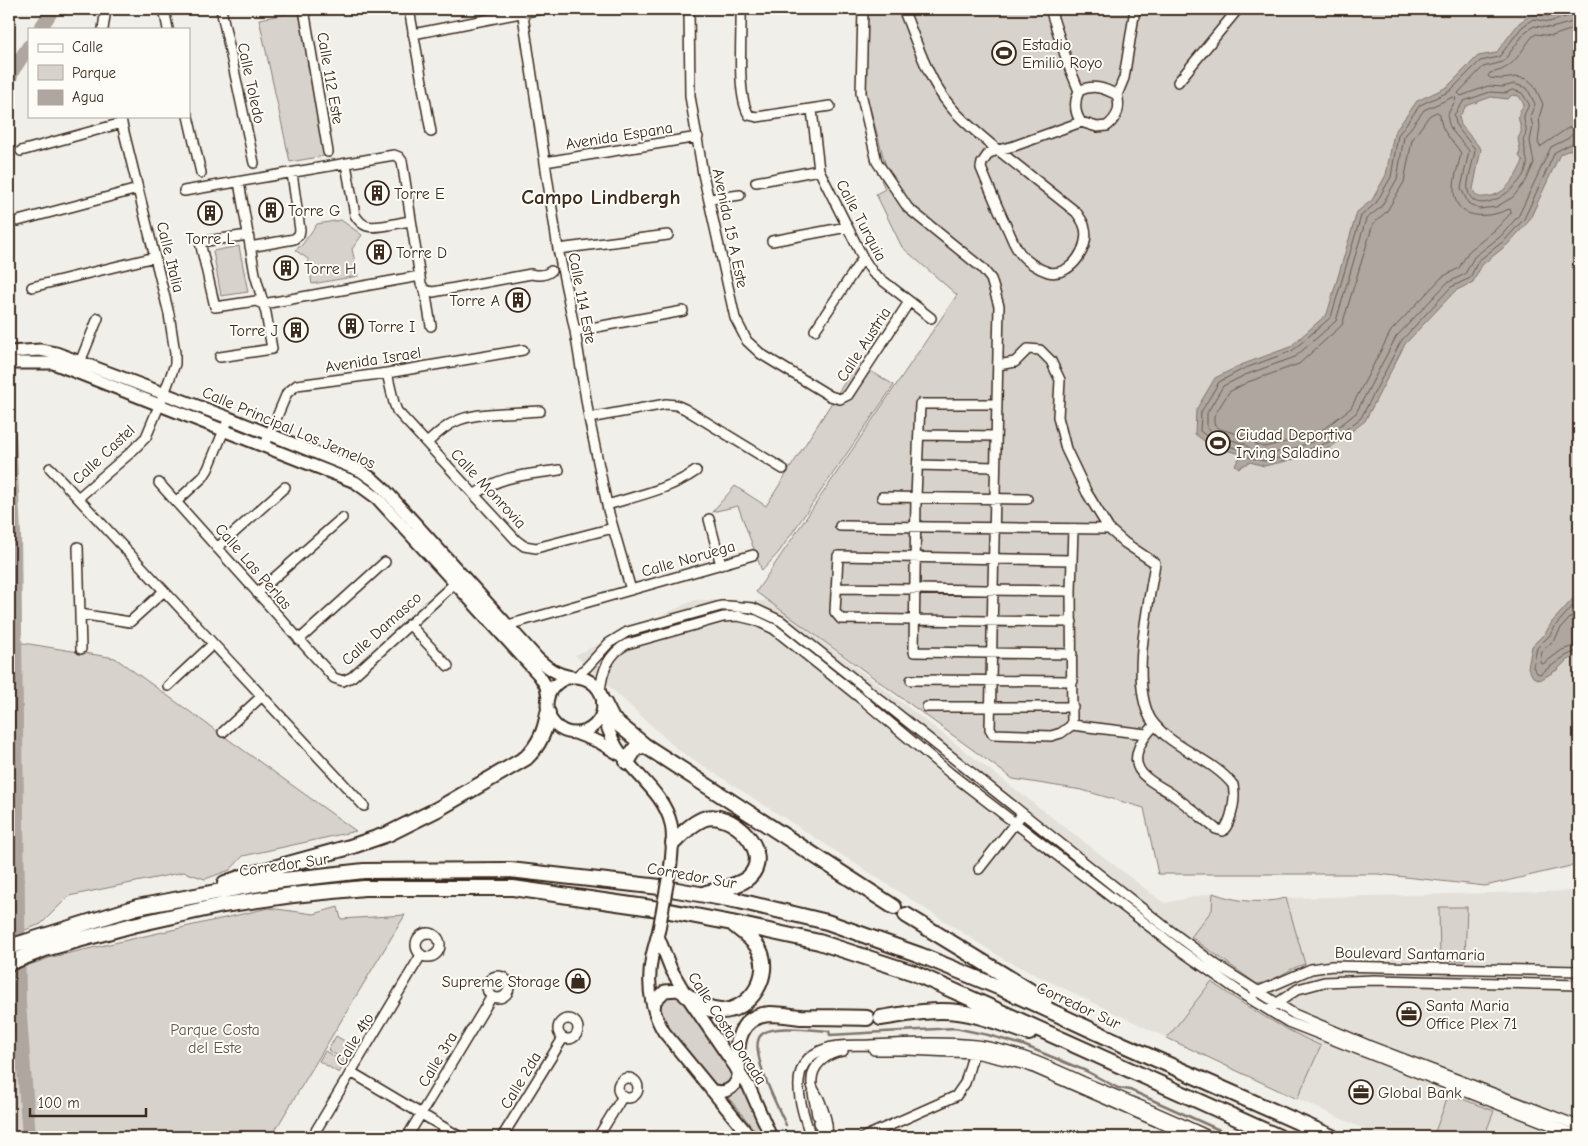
<svg xmlns="http://www.w3.org/2000/svg" width="1588" height="1146" viewBox="0 0 1588 1146" font-family="'Comic Neue',sans-serif">
<style>
.built{fill:#e3e0da}
.green{fill:#d7d2cc;stroke:#897e75}
.water{fill:#aea69f;stroke:#80746b;fill-rule:evenodd}
.lines{fill:none;stroke-linecap:round;stroke-linejoin:round}
.shore{stroke:#695c52;stroke-width:1}
.stream{stroke:#80746b;stroke-width:2.5}
.river{stroke:#aea69f;stroke-width:14}
.minor-casing{stroke:#3b2a1e;stroke-width:12}
.major-casing{stroke:#3b2a1e;stroke-width:15}
.highway-casing{stroke:#3b2a1e;stroke-width:18}
.minor{stroke:#fdfcf7;stroke-width:9}
.major{stroke:#fdfcf7;stroke-width:11}
.highway{stroke:#fdfcf7;stroke-width:14}
.major-bridge-casing{stroke:#3b2a1e;stroke-width:15;stroke-linecap:butt}
.major-bridge{stroke:#fdfcf7;stroke-width:11}
.labels{text-anchor:middle;stroke-width:4;stroke-linejoin:round;paint-order:stroke}
.poi-label{font-size:16px;fill:#3b2a1e;stroke:#fdfcf7;text-anchor:start}
.street-label{font-size:16px;fill:#3b2a1e;stroke:#fdfcf7}
.park-label{font-size:16px;fill:#62544a;stroke:#fdfcf7}
.district-label{font-size:21px;font-weight:bold;fill:#3b2a1e;stroke:#fdfcf7}
</style>
<rect width="100%" height="100%" fill="#f1efea"/>
<filter id="ink" filterUnits="userSpaceOnUse"><feTurbulence type="fractalNoise" baseFrequency=".02" numOctaves="2"/><feDisplacementMap in="SourceGraphic" scale="10" xChannelSelector="R" yChannelSelector="G"/><feConvolveMatrix kernelMatrix="1 2 1 2 8 2 1 2 1" color-interpolation-filters="sRGB"/></filter>
<g filter="url(#ink)">
<path class="built" d="M695,600L769,601L1164,903L1213,893L1238,901L1270,902L1286,898L1579,891V1137H1382L1246,1076L1005,960L677,749L575,655Z"/>
<path class="green" d="M866,9H1579V864L1485,886L1378,874H1158L1144,808L1082,790L1013,779L756,592L957,295L902,247L876,194L885,189L881,180L888,174L866,93Z
M299,12L324,156L290,162L259,19Z
M341,220L362,235L352,249L358,276L312,284L308,259L295,250L302,245L317,224Z
M239,246L248,292L221,296L213,251Z
M857,363L894,385L779,552L762,571L738,506L712,512L735,486L766,506Z
M17,642L115,658L356,831L243,856L230,870L205,879L184,872L69,896L41,924L9,936V817H19Z
M1213,893C1237,902 1261,904 1286,898L1305,964C1288,968 1274,983 1257,984L1191,937L1212,910Z
M338,907L341,919L405,915L271,1137H9V972L52,957L269,908L314,914Z
M1439,907H1467L1465,961L1440,960Z
M1211,982C1248,1008 1280,1027 1321,1046L1297,1099L1167,1038Z
M676,995L683,998L733,1074L731,1080L726,1085L715,1084C699,1065 663,1031 659,1006C663,999 667,996 676,995Z
M336,1036L355,1047L346,1061L328,1050Z
M325,1051L345,1063L339,1073L319,1061Z
M743,1084L765,1137H760L728,1097L736,1093Z
M1449,1094L1494,1111L1484,1137H1433Z"/>
<path class="water" d="M1579,9V141L1575,148L1560,154L1529,221L1508,244L1482,265L1473,282L1455,291L1405,344L1365,421L1331,447L1295,459L1264,466L1250,462L1239,468L1235,465L1242,454L1212,447L1195,434L1196,410L1215,378L1241,365L1290,347L1327,314L1357,212L1372,200L1386,175L1394,133L1417,101L1447,87L1478,56L1496,53L1519,23L1533,13L1549,17ZM1512,95L1519,96L1524,105C1522,108 1520,110 1519,113C1516,123 1526,128 1518,138L1520,150L1519,156L1523,161C1515,179 1505,196 1484,197C1477,198 1475,195 1473,189L1481,149L1461,125L1459,117L1466,106L1491,97L1508,99Z
M1579,592V655L1567,660L1557,670L1540,680L1533,677L1528,668L1532,646L1546,632L1552,622Z"/>
<g class="lines">
<path class="shore" d="M1575,9L1572,15L1549,22L1533,19L1522,27L1499,57L1480,61L1450,91L1420,105L1398,135L1391,177L1376,203L1361,216L1331,317L1292,351L1243,369L1219,382L1201,412L1200,431L1214,442L1243,450L1248,457L1264,461L1294,455L1329,442L1361,418L1401,341L1451,287L1470,278L1478,261L1505,240L1524,219L1555,152L1571,144L1575,140L1579,139
M1579,17L1573,22L1551,28L1534,26L1526,31L1503,62L1483,67L1458,93L1461,96L1488,86L1503,87L1514,84L1527,88L1535,104L1530,116L1533,126L1530,141L1534,163L1526,181L1513,197L1496,207L1479,209L1468,203L1461,188L1469,151C1462,140 1443,127 1449,112C1451,107 1455,103 1456,98L1453,97L1424,110L1404,137L1397,179L1381,207L1366,219L1336,321L1295,357L1245,375L1223,386L1207,413V428L1217,436L1245,444L1253,451L1265,455L1292,449L1326,437L1356,413L1396,337L1447,283L1465,274L1474,257L1501,236L1519,215L1551,147L1567,139L1573,134L1579,133
M1579,27L1552,36L1536,34L1532,37C1518,55 1514,69 1490,73L1488,76L1490,78L1502,79L1516,77L1527,79L1534,85L1543,104L1539,118L1540,127L1538,142L1540,147L1568,128L1579,125
M1513,90L1522,93L1529,104C1528,109 1525,111 1524,116C1523,125 1530,128 1523,140L1525,149V155C1540,177 1476,225 1468,191C1466,181 1474,161 1475,149L1457,127L1454,115L1464,101L1490,92L1505,93Z
M1437,112L1440,114C1440,132 1452,139 1461,153C1459,164 1454,177 1454,188C1453,221 1488,219 1509,209L1511,210V213L1495,230L1468,252L1459,268L1442,277L1391,331L1351,408L1322,430L1290,441L1264,447L1257,445L1248,437L1220,429L1214,424V416L1229,392L1248,382L1299,364L1342,325L1373,224L1387,211L1404,182L1412,140L1429,116Z
M1579,599L1556,625L1550,635L1537,648L1533,667L1537,673L1540,674C1553,666 1565,653 1579,651
M1579,608L1561,628L1555,639L1542,651L1540,663L1543,664L1562,650L1579,644"/>
<path class="stream" d="M786,1125C779,1109 747,1049 761,1035C772,1024 813,1030 829,1031L830,1035L955,1028L988,1035L1023,1045L1086,1071L1118,1088L1130,1090L1235,1137"/>
<path class="river" d="M40,29L53,9
M9,81L13,70L29,46
M9,436L14,533L19,1003L29,1137"/>
<g class="minor-casing">
<path id="minor" d="M164,9L168,29
M221,9L254,163
M304,9L328,152
M409,9L431,132
M522,9L558,249L575,331L589,418L608,510L631,590
M689,9L690,96L703,174L735,318L747,341L761,354L830,396L840,399L848,395L909,302
M741,9C742,34 736,96 749,115L757,117L830,106
M863,9L861,93L877,162L908,208L982,268L991,279L999,306L990,729L993,734L1051,736L1061,733L1072,725L1071,591L1073,529
M903,9C916,40 928,80 950,106C964,123 981,136 998,150L1014,146L1081,122
M1050,9L1068,64L1079,91C1074,102 1074,112 1081,122
M103,29L106,9
M413,34L541,9
M1178,82L1238,9
M1079,91C1093,84 1104,88 1117,95
M812,110L819,170L863,258L873,273L931,318
M188,116L201,173
M1081,122L1097,127L1107,126C1118,117 1121,108 1117,95L1124,78L1135,9
M998,150L1076,212C1079,216 1082,220 1084,225C1092,245 1071,278 1048,272C1038,269 1026,261 1020,253C1015,247 1012,239 1009,232C999,211 990,190 981,168L982,163L989,153Z
M21,151L122,123
M545,162L698,137
M346,164L355,215C358,220 361,224 367,226C377,229 400,222 411,221
M756,182L819,170
M184,191L394,155L399,157L402,161L421,284L425,290L431,326
M710,199L740,195
M18,221L138,189
M248,235L200,242L215,307L256,301L263,304L420,276
M772,241L847,227
M250,247L294,239L299,235L300,230L292,173
M558,249L668,235
M32,287L155,257
M425,290L433,292L531,274C539,276 545,276 551,271
M815,330L863,258
M575,331L683,311
M220,357L272,349L266,313L255,274L239,182
M998,365L1015,362L1028,349L1040,350L1051,361L1060,380L1058,417L1066,449L1087,493L1109,529L1125,543L1155,563C1149,605 1130,679 1150,718C1154,725 1160,730 1165,735C1186,753 1216,763 1233,785C1236,798 1232,821 1223,831L1216,829C1202,818 1188,806 1173,795C1165,789 1155,785 1147,778C1126,762 1141,739 1155,725
M78,367L98,318
M387,373L394,403L397,411L516,540L524,546L536,548L613,528
M997,404H920L916,497L914,652L1072,654
M589,418L666,404L676,405L685,409L783,469
M919,435L996,436
M427,443C437,434 446,425 459,420C479,412 517,413 540,411
M265,445L287,393L297,385L387,373L523,350
M918,465L995,467
M50,468L364,806
M159,483L334,678L343,681L352,677L455,583
M474,495C501,475 527,475 559,470
M882,497L1027,499
M78,498L129,454L146,437L164,394L175,364V353L169,314L120,116
M176,502L203,477L208,469L229,418
M607,505C637,496 670,489 696,471
M709,519L721,565
M840,526L1109,529
M78,547L81,649
M217,548L285,487
M1071,560L838,556L835,612L841,619L1072,622
M836,588L1071,591
M257,593L342,518
M80,614L130,622L164,591
M409,624L448,666
M505,628L508,625L753,555
M299,640L385,562
M576,677L587,667L609,643L627,632L721,606H728L753,608L781,621L1164,926L1218,966L1294,1014L1370,1046L1579,1126
M911,680L1073,681
M168,686L213,644
M600,692C602,671 608,654 627,644L723,617L738,616L755,620L774,629L864,701L950,773L1180,950L1247,997L1288,1022L1579,1136
M927,707H1073
M1072,725L1146,734
M223,732L262,696
M979,869L1019,818
M416 945a12 12 0 1 1 24 0a12 12 0 1 1-24 0Z
M487 987a11 11 0 1 1 22 0a11 11 0 1 1-22 0Z
M1255,993L1311,969L1332,966L1579,971
M1273,1006L1298,989L1324,982L1374,980L1579,985
M558 1029a10 10 0 1 1 20 0a10 10 0 1 1-20 0Z
M874,1050H907L975,1053L1027,1065L1192,1137
M351,1072L460,1137
M618 1088a10 10 0 1 1 20 0a10 10 0 1 1-20 0Z
M813,1093L817,1115
M819,1122L824,1137
M312,1137L421,955
M407,1137L492,996
M502,1137L563,1038
M598,1137L623,1096
M811,1137C801,1108 784,1062 825,1049C838,1044 855,1046 870,1045C903,1043 942,1041 976,1045C1015,1050 1051,1067 1086,1083C1128,1100 1170,1118 1211,1137
M827,1137C829,1124 824,1112 819,1099C817,1095 813,1090 812,1085C810,1066 826,1053 843,1051
M864,1137L956,1096L965,1083L975,1048"/>
</g>
<g class="major-casing">
<path id="major" d="M9,352L40,350L56,353L229,418L361,471L374,480L385,490L537,658C549,669 556,674 572,677
M9,363H53L355,482L377,498L539,675L546,686L548,698
M547 705a28 28 0 1 1 56 0a28 28 0 1 1-56 0Z
M603,713C607,728 612,742 622,755C638,777 665,796 671,824C674,837 672,851 671,863
M575,733L599,742L619,754
M659,929C657,938 654,947 652,956C647,983 649,1008 664,1032L750,1137
M658,936L671,969L686,995L749,1087L771,1137
M654,1010L655,1001L665,991L678,990L686,995
M711,1090C727,1096 740,1085 738,1069"/>
</g>
<g class="highway-casing">
<path id="highway" d="M604,703L612,719L644,745L894,907
M627,762L635,749L644,745
M673,843C681,835 691,824 703,819C730,808 775,852 749,877C740,886 717,890 706,893
M225,883L248,875L350,847L388,834L438,809L526,758C539,745 545,732 548,713
M906,915L1045,1000
M9,947L137,907L275,881L364,871L510,870L660,887L739,901L827,922L920,955L1003,989L1124,1045L1332,1137
M9,963L45,949L133,925L223,905L293,895L364,888H513L659,909L732,923L819,942L914,973L1279,1137
M686,995C697,1002 707,1011 721,1011C750,1011 773,975 759,949C753,939 743,932 734,925
M881,1018C906,1014 933,1009 958,1012C982,1015 1006,1025 1029,1033
M738,1069C735,1043 739,1016 770,1014C781,1014 791,1016 801,1017C823,1017 845,1017 867,1018"/>
</g>
<use href="#minor" class="minor"/>
<use href="#major" class="major"/>
<use href="#highway" class="highway"/>
<g class="major-bridge-casing">
<path id="major-bridge" d="M659,929L671,863"/>
</g>
<use href="#major-bridge" class="major-bridge"/>
</g>
</g>
<defs>
<g id="stadium-ring" transform="scale(1.25)"><circle r="9.5" fill="#fdfcf7" stroke="#3b2a1e" stroke-width="1.5"/><path d="M0-5a6.5 5 0 1 0 0 10a6.5 5 0 1 0 0-10ZM-3.5-1.8h7v3.6h-7Z" fill="#3b2a1e"/></g>
<g id="building-ring" transform="scale(1.25)"><circle r="9.5" fill="#fdfcf7" stroke="#3b2a1e" stroke-width="1.5"/><path d="M-4-6H4V6H1V3H-1V6H-4ZM-2.5-4.3h1.7v1.8h-1.7ZM.8-4.3h1.7v1.8H.8ZM-2.5-1h1.7V.8h-1.7ZM.8-1h1.7V.8H.8Z" fill="#3b2a1e"/></g>
<g id="shop-ring" transform="scale(1.25)"><circle r="9.5" fill="#fdfcf7" stroke="#3b2a1e" stroke-width="1.5"/><path d="M-5-2.5h2.3a2.7 3.5 0 0 1 5.4 0H5L5.5 6h-11ZM-1.5-2.5h3a1.5 2.3 0 0 0-3 0Z" fill="#3b2a1e"/></g>
<g id="office-ring" transform="scale(1.25)"><circle r="9.5" fill="#fdfcf7" stroke="#3b2a1e" stroke-width="1.5"/><path d="M-6-3h4V-5.5h4V-3h4V5H-6ZM-1-4.5V-3h2v-1.5ZM-6 0V1H6V0Z" fill="#3b2a1e"/></g>
</defs>
<g fill-rule="evenodd">
<use href="#stadium-ring" x="1004" y="53"/>
<use href="#building-ring" x="377" y="193"/>
<use href="#building-ring" x="271" y="210"/>
<use href="#building-ring" x="210" y="213"/>
<use href="#building-ring" x="379" y="252"/>
<use href="#building-ring" x="286" y="268"/>
<use href="#building-ring" x="518" y="300"/>
<use href="#building-ring" x="351" y="326"/>
<use href="#building-ring" x="296" y="330"/>
<use href="#stadium-ring" x="1218" y="443"/>
<use href="#shop-ring" x="578" y="981"/>
<use href="#office-ring" x="1409" y="1014"/>
<use href="#office-ring" x="1361" y="1092"/>
</g>
<g class="labels">
<g class="poi-label">
<text x="1022" y="50">Estadio<tspan x="1022" dy="18">Emilio Royo</tspan></text>
<text x="394" y="199">Torre E</text>
<text x="288" y="216">Torre G</text>
<text x="210" y="244" text-anchor="middle">Torre L</text>
<text x="396" y="258">Torre D</text>
<text x="304" y="274">Torre H</text>
<text x="500" y="306" text-anchor="end">Torre A</text>
<text x="368" y="332">Torre I</text>
<text x="278" y="336" text-anchor="end">Torre J</text>
<text x="1236" y="440">Ciudad Deportiva<tspan x="1236" dy="18">Irving Saladino</tspan></text>
<text x="560" y="987" text-anchor="end">Supreme Storage</text>
<text x="1426" y="1011">Santa Maria<tspan x="1426" dy="18">Office Plex 71</tspan></text>
<text x="1378" y="1098">Global Bank</text>
</g>
<g class="street-label">
<text transform="translate(331 78) rotate(80)" y="6">Calle 112 Este</text>
<text transform="translate(252 83) rotate(78)" y="6">Calle Toledo</text>
<text transform="translate(619 135) rotate(-9)" y="6">Avenida Espana</text>
<text transform="translate(862 220) rotate(62)" y="6">Calle Turquia</text>
<text transform="translate(731 228) rotate(78)" y="6">Avenida 15 A Este</text>
<text transform="translate(171 257) rotate(76)" y="6">Calle Italia</text>
<text transform="translate(583 298) rotate(79)" y="6">Calle 114 Este</text>
<text transform="translate(863 344) rotate(-57)" y="6">Calle Austria</text>
<text transform="translate(373 359) rotate(-9)" y="6">Avenida Israel</text>
<text transform="translate(289 427) rotate(23)" y="6">Calle Principal Los Jemelos</text>
<text transform="translate(103 454) rotate(-43)" y="6">Calle Castel</text>
<text transform="translate(489 488) rotate(47)" y="6">Calle Monrovia</text>
<text transform="translate(688 558) rotate(-16)" y="6">Calle Noruega</text>
<text transform="translate(254 566) rotate(49)" y="6">Calle Las Perlas</text>
<text transform="translate(381 628) rotate(-42)" y="6">Calle Damasco</text>
<text transform="translate(284 864) rotate(-8)" y="6">Corredor Sur</text>
<text transform="translate(692 875) rotate(10)" y="6">Corredor Sur</text>
<text transform="translate(1410 953) rotate(1)" y="6">Boulevard Santamaria</text>
<text transform="translate(1079 1005) rotate(25)" y="6">Corredor Sur</text>
<text transform="translate(728 1028) rotate(57)" y="6">Calle Costa Dorada</text>
<text transform="translate(354 1039) rotate(-59)" y="6">Calle 4to</text>
<text transform="translate(437 1059) rotate(-59)" y="6">Calle 3ra</text>
<text transform="translate(520 1080) rotate(-59)" y="6">Calle 2da</text>
</g>
<g class="park-label">
<text x="215" y="1035">Parque Costa<tspan x="215" dy="18">del Este</tspan></text>
</g>
<g class="district-label">
<text x="601" y="204">Campo Lindbergh</text>
</g>
</g>
<rect width="1588" height="1146" fill="none" stroke="#fdfcf7" stroke-width="30"/>
<rect x="15" y="15" width="1558" height="1116" fill="none" stroke="#3b2a1e" stroke-width="2" filter="url(#ink)"/>
<rect x="28" y="28" width="162" height="90" fill="#fdfcf7" stroke="#afa8a0"/>
<rect x="38" y="44" width="25" height="8" fill="#fdfcf7" stroke="#afa8a0"/>
<text x="72" y="52" font-size="15" fill="#3b2a1e">Calle</text>
<rect x="38" y="65" width="25" height="15" fill="#d7d2cc" stroke="#afa8a0"/>
<text x="72" y="78" font-size="15" fill="#3b2a1e">Parque</text>
<rect x="38" y="90" width="25" height="15" fill="#aea69f" stroke="#afa8a0"/>
<text x="72" y="102" font-size="15" fill="#3b2a1e">Agua</text>
<path d="M30 1108v8h116v-8" fill="none" stroke="#3b2a1e" stroke-width="2.5"/>
<text x="38" y="1108" font-size="15" fill="#3b2a1e" stroke="#fdfcf7" stroke-width="4" paint-order="stroke">100 m</text>
</svg>
